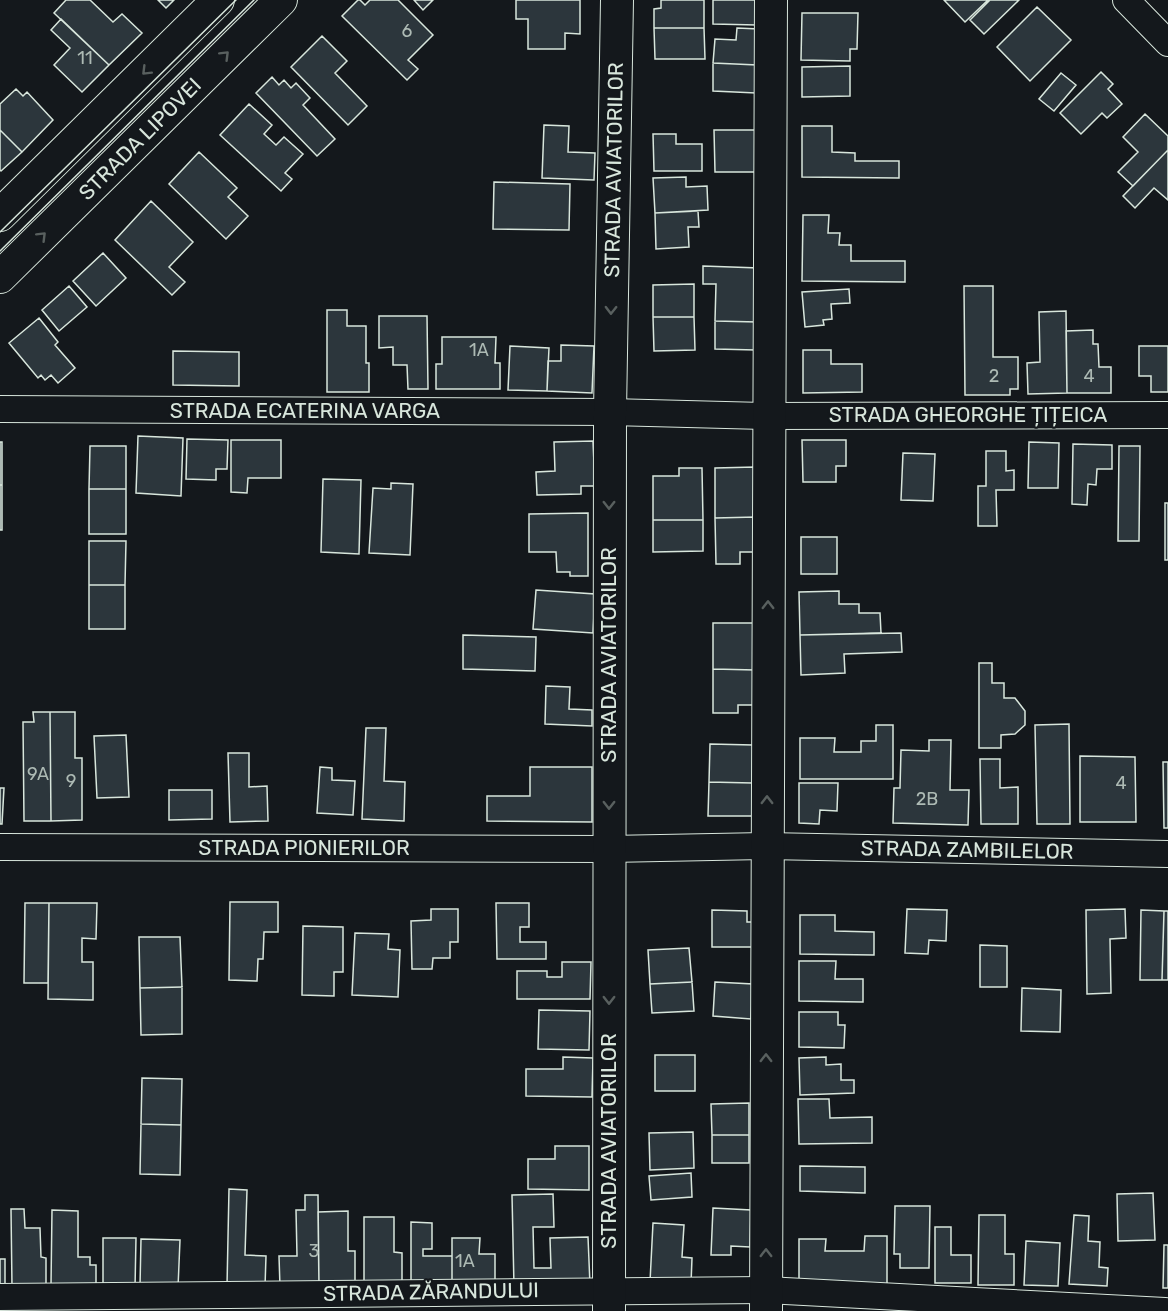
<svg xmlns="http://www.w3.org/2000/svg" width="1168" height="1311" viewBox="0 0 1168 1311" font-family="Rubik,sans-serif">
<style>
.building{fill:#2c363c;stroke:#d8e6dc;stroke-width:1.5}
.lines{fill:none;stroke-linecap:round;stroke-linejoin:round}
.minor-casing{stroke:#d8e6dc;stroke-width:28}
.tertiary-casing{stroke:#d8e6dc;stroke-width:34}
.minor{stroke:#14181c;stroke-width:26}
.tertiary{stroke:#14181c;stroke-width:32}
.tram{stroke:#d8e6dc;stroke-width:1.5}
.oneway{stroke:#59605f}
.labels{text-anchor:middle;stroke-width:4.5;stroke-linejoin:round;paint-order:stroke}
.number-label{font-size:18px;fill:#adbab4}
.street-label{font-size:21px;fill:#d8e6dc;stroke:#14181c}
</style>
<rect width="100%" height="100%" fill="#14181c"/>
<path class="building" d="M66,0H90L113,22L122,14L142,33L109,65L54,13Z
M158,0H174L166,8Z
M358,0H360L365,5L370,0H398L433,35L408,60L418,69L407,80L342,16Z
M414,0H433L423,10Z
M516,0H580V34L565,33V49H528V19H516Z
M661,0H704V28H654V9L661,8Z
M713,0H757V25L713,24Z
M944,0H988L965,22Z
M990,0H1019L984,34L970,20Z
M1037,7L1071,40L1030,81L997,47Z
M802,13H858L857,49H850V61L801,60Z
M61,19L109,65L82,92L54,65L70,48L51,30Z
M654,28H704L705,59H655Z
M737,28L759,29L757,65L713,63L715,39L736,40Z
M322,36L347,61L335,73L367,106L348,125L291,67Z
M713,63L757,65L756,93L713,91Z
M850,66V96L802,97V67Z
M1101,72L1113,84L1108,89L1122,104L1107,118L1102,113L1081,134L1060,113Z
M1061,73L1076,85L1054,111L1039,99Z
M272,77L279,85L284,80L291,88L296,83L310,98L303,105L335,139L317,156L256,93Z
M16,89L23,96L27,92L53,120L22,152L0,130V104Z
M249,104L272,125L264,134L276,145L284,137L303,154L285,173L292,179L281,191L220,135Z
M1145,114L1168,136V150L1133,186L1118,172L1138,152L1123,137Z
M544,125L569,126L568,152L595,153L594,180L542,178Z
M802,126H832V152L855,153V161H899V178L802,177Z
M0,130L22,152L1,171L0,170Z
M714,130H759V172H715Z
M653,134H676V144H702V171H654Z
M1168,150V200L1154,188L1135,208L1123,196Z
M199,152L237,188L228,197L248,216L226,239L169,184Z
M686,177V187L707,186L708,210L655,213L653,178Z
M494,182L570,184L569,230L493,229Z
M151,201L193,242L169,267L185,282L172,295L115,240Z
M698,211L699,227H688L689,247L656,249L655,213Z
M803,215H829L828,233H840L839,245H851V261H905V282L802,281Z
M103,253L126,278L96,306L73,281Z
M703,266L759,268L757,322L715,321L716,284H703Z
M694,284V317H653V285Z
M69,286L87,307L59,331L42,310Z
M964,286H993V357H1018V389H1010V395H965Z
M849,289L850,303L831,304L832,319L823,320L824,325L805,327L802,292Z
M327,310H347V326H366V363H369V392H327Z
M1066,311L1067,393L1028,394L1027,363L1040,362L1039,312Z
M379,316H427L428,389H408L407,365H393V347L379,348Z
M653,317H694L695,350L654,351Z
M39,318L58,342L55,345L75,368L58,383L51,375L45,380L41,375L38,378L9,343Z
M715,321L757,322L756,350L715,349Z
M1093,330V344H1098L1099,367H1111V393H1067L1066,331Z
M442,337H496L495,363H500V389H436V364H442Z
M561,345L594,346L592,393L547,391L548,361H561Z
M510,346L549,348L547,391L508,390Z
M1139,346H1168V392H1151V376H1139Z
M803,350H831V364H862V392L803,393Z
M173,351L239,352V386L173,385Z
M138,436L183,438L181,496L136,493Z
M187,439L228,440L227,469H216V480L186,479Z
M231,440H281V478H248L247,493L231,492Z
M802,440H846V466H836V482H803Z
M593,441L595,486H581V494L537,495L536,472L555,471L554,442Z
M0,442H2V485H0Z
M1029,442L1059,443L1058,488H1028Z
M1073,444L1112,445V469H1097L1096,485L1088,484L1087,505L1072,504Z
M90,446H126V489H89Z
M1119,446H1140L1139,541H1118Z
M986,451H1006V471L1014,470V490H996L997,526H978V486H986Z
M903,453L935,454L933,501L901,500Z
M755,467L756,517L715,518V468Z
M679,468H702L703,520H653V476H679Z
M323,479L361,480L359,554L321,552Z
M391,483L413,484L410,555L369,553L373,488L391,489Z
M0,485H2V530H0Z
M89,489H126V534H89Z
M1165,503H1168V560H1165Z
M588,513V576H570V572H557L556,552H529V514Z
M756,517L757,552H740V564H716L715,518Z
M653,520H703V551L653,552Z
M801,537H837V574H801Z
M89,541H126L125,585H89Z
M89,585H125V629H89Z
M536,590L595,594L593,633L533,629Z
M839,591V604H859V613H880L881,633L800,635L799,592Z
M713,623H755V670L713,669Z
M901,633L902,652L844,654L845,673L801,675L800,635Z
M463,635L536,637L535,671L463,669Z
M979,663H992V683H1004V698H1015L1025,711V725L1015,734L1001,735V748H979Z
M713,669L755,670V705H738V713H713Z
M546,686L570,687L569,709L592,710V726L545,724Z
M33,712H50L51,821H24L23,722H34Z
M50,712H75V758H82V820L51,821Z
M1069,724L1070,824H1037L1035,725Z
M876,725H893V779H800V738H835L834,752H861V741H876Z
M366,728H386L384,781L405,782L404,821L362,819Z
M126,735L129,797L97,798L94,736Z
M929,740H951L950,790H969L968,825L893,823L894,788H900L901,750L929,751Z
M710,744L753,745L752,783L709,782Z
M228,753H249V787L267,786L268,821L230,822Z
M1080,756L1135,757L1136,822H1080Z
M980,759H1000V788L1018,787V824H981Z
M1163,762H1168V828H1164Z
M320,767L332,768V780L355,781L353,815L317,813Z
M530,767H592V822L487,821V796H530Z
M709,782L752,783V816H708Z
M799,783H838L837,811L820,810L819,824L799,823Z
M0,788H4L2,824H0Z
M169,790H212V819L169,820Z
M230,902H278V932H264L263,959H258L257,981L229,980Z
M25,903H49L48,983H24Z
M49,903H97L96,939L82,938V962H93V1000L48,999Z
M496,903H529V927H520V942H546V959H497Z
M431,909H458V942H450V958H433L432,969H412L411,921L431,920Z
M907,909L947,910L946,941L929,940L928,954L905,953Z
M1125,909L1126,938L1110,939L1111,993L1087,994L1086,910Z
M712,910L747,911V922H752V947H712Z
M1141,910L1164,911L1162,980H1140Z
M1164,911H1168V980H1162Z
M800,915H835V931L874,932V955L800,954Z
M303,926L343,927V972H334V996L302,995Z
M355,933L389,934L388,949L400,950L398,997L352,995Z
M139,937H180L182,987L140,988Z
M980,945L1007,946V987H980Z
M689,948L692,982L650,984L648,950Z
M799,961H836L835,979H863V1002L799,1001Z
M562,962H591L590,999H517V971H547V977H562Z
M692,982L694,1011L652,1013L650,984Z
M715,982L753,984L751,1019L713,1016Z
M182,987V1034L141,1035L140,988Z
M1022,988L1061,990L1060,1032L1021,1031Z
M539,1010L590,1011L589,1050L538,1049Z
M799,1012H838V1025H845L844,1048L799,1047Z
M655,1055H695V1091H655Z
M563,1057L593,1058L592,1097L526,1096V1069H563Z
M826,1057V1065L841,1064V1080H854V1093L800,1095L799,1058Z
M142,1078L182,1079L181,1125L141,1124Z
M798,1099H829L830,1118L872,1117V1143L799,1144Z
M749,1103V1135H712L711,1104Z
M141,1124L181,1125L180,1175L140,1174Z
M693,1132L694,1168L650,1170L649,1133Z
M712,1135H749V1163H712Z
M555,1146H589V1190L528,1189V1159H555Z
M800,1166L865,1167V1193L800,1191Z
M691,1173L692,1197L651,1200L649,1176Z
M229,1189L247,1190L245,1255L266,1256L265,1287L227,1286Z
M1153,1193L1155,1240L1118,1241L1117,1194Z
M553,1194L554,1227H533L534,1268H551L550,1238L588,1237L590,1285L514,1287L512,1195Z
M305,1195H318L319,1287H280L279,1256H297L296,1210H305Z
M895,1206H930L929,1268H900V1254H894Z
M713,1208L751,1210L750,1247L731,1246V1255H711Z
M11,1209H24L25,1228H40L41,1257L46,1258V1286L12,1287Z
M52,1210L78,1211V1257H90V1265H96V1285H51Z
M348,1211V1251H355V1286L319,1287L318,1212Z
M979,1215H1005V1254H1014V1285H978Z
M1074,1215L1089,1216L1088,1241L1100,1242L1099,1267L1108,1268L1107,1286L1069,1284Z
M364,1217H394V1252L402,1253V1286L364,1285Z
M411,1222L432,1223V1249H423V1256H452V1284H411Z
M653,1223L684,1225L682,1257L692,1258L691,1284L650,1282Z
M935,1227H951V1255H971V1283H935Z
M865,1236H887V1284H799V1239H826L825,1251H864Z
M103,1238H136L135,1288L103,1287Z
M452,1238H480L479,1254H495V1284H452Z
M141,1239L180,1240L178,1288L140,1286Z
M1026,1241L1060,1243L1058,1286L1024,1285Z
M1164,1245H1168V1288H1163Z
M0,1259H5V1286H0Z"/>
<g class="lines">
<g class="minor-casing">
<path id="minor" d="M1126,0L1168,43
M0,409L610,412L768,416L1168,415
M0,847L609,849L767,846L1168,854
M0,1297L766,1290L1165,1311"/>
</g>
<g class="tertiary-casing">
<path id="tertiary" d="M0,215L218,0
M0,277L281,0
M609,1311L610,412L617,0
M766,1311L771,0"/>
</g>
<use href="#minor" class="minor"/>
<use href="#tertiary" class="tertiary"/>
<path class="tram" d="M0,232L236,0
M0,251L254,0"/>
</g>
<defs><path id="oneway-chevron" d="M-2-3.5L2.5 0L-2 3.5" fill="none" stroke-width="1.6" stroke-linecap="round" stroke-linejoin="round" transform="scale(1.5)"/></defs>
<g class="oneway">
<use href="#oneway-chevron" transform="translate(225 55) rotate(-45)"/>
<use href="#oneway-chevron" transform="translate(146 71) rotate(135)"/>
<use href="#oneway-chevron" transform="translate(42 236) rotate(-45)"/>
<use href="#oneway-chevron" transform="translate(611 310) rotate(91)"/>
<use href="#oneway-chevron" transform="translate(609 505) rotate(90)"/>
<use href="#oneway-chevron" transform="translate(768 605) rotate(-90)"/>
<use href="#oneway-chevron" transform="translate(767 800) rotate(-90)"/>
<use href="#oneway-chevron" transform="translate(609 805) rotate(90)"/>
<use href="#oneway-chevron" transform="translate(609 1000) rotate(90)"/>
<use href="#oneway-chevron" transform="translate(766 1058) rotate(-90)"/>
<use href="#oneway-chevron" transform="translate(766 1253) rotate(-90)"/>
</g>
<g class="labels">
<g class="number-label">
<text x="407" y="37">6</text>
<text x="85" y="64">11</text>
<text x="479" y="356">1A</text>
<text x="994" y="382">2</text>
<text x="1089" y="382">4</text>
<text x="38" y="780">9A</text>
<text x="71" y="787">9</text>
<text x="1121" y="789">4</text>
<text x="927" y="805">2B</text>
<text x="314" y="1257">3</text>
<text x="465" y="1267">1A</text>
</g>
<g class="street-label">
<text transform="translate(140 139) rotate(-45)" y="7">STRADA LIPOVEI</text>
<text transform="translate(614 170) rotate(-89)" y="7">STRADA AVIATORILOR</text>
<text x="305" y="418">STRADA ECATERINA VARGA</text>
<text x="968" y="422">STRADA GHEORGHE ȚIȚEICA</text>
<text transform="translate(609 655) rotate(-90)" y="7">STRADA AVIATORILOR</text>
<text x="304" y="855">STRADA PIONIERILOR</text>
<text transform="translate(967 850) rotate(1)" y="7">STRADA ZAMBILELOR</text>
<text transform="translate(609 1141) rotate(-90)" y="7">STRADA AVIATORILOR</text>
<text transform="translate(431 1292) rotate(-1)" y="7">STRADA ZĂRANDULUI</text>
</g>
</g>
</svg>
